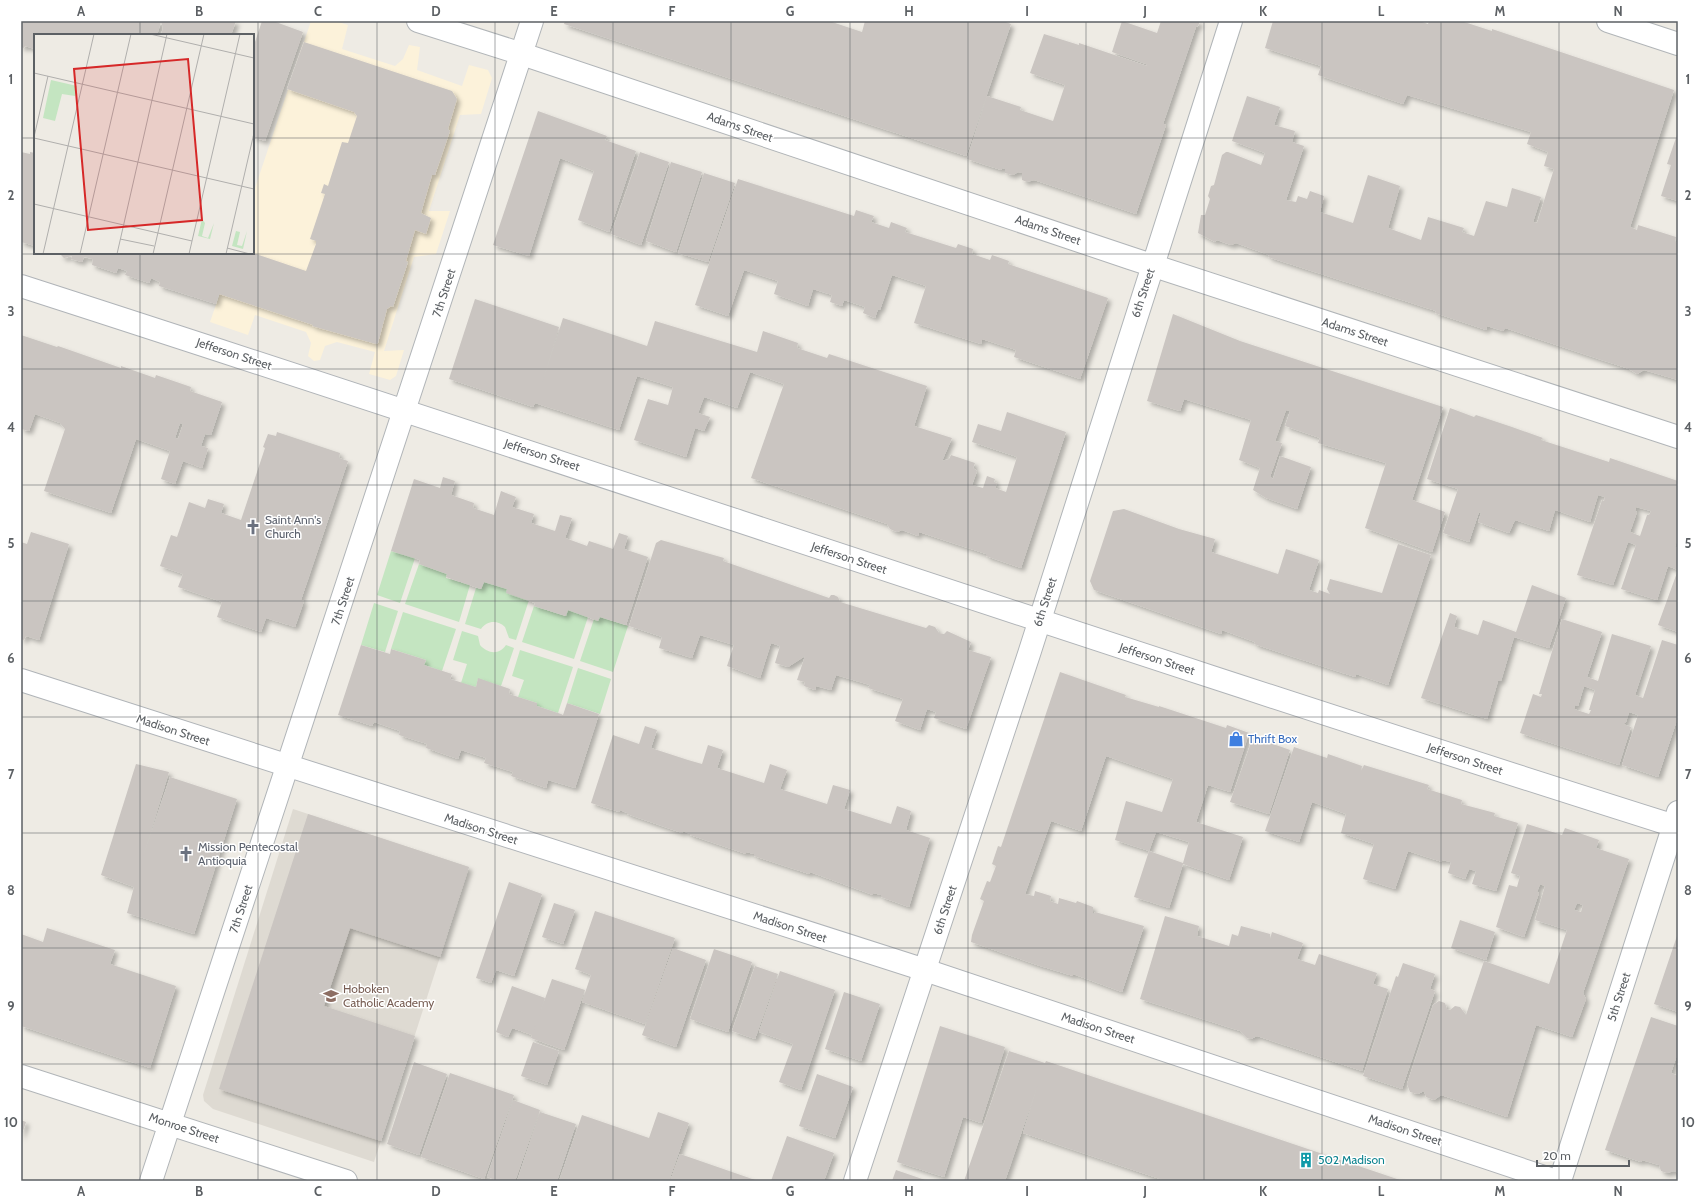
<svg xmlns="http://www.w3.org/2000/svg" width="1699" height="1202" viewBox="0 0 1699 1202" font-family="Cabin,sans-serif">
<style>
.commercial{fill:#fcf2da}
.education{fill:#dedad2}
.green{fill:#c4e5c1}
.building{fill:#cac5c1;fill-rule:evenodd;filter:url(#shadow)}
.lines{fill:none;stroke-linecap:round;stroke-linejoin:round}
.street-casing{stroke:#b1b5b8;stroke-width:24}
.secondary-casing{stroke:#b0b4b8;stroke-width:24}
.street{stroke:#fff;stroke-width:22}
.secondary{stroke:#fff;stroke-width:22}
.grid{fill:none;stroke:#5c6064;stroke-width:1;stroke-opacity:0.55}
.labels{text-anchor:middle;stroke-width:3;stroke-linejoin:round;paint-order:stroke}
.street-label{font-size:12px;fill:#5c6064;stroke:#fff}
.worship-label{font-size:12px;fill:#5b616d;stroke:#fff;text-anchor:start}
.shop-label{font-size:12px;fill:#366cbe;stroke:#fff;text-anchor:start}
.education-label{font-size:12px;fill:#785e54;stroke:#fff;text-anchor:start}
.culture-label{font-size:12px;fill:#0d838f;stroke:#fff;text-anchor:start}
.inset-road{fill:none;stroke:#b0afad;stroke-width:1}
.view{fill:#d62828;fill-opacity:0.15;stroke:#d62828;stroke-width:2}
.inset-edge{fill:none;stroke:#5c6064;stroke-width:2}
.neatline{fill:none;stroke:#5c6064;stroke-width:1.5}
.grid-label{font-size:13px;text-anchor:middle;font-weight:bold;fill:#5c6064}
</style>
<defs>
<filter id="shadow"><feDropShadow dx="3.5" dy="3.5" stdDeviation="2" flood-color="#0004"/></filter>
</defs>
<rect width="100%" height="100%" fill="#eeebe4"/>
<path class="commercial" d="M311,21H335L348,25L342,49L395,66L403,59L409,45L420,47L417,70L462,86L469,65L488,70L492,78L481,114L460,115L429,211H450L436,254L414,257L384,351L404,350L396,376L390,380L369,374L375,352L337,342L325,346L320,360L314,361L308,356L311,343L306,332L255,315L248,335L210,322L234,253H253V194Z"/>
<path class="education" d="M293,809L469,867L374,1162L213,1109L204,1101L203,1095Z"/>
<path class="green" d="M391,551L415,558L400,603L377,595Z
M419,564L447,574L446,578L470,585L459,622L405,604Z
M484,582L507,589L529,600L516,640L509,638L505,627C498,620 487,620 481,629L465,624L476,588L481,589Z
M374,603L398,611L385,652L361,645Z
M534,606L565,616L568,610L588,617L574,659L522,642Z
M403,612L456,629L442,671L424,665L426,660L391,649Z
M600,617L628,626L613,672L580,661L594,619Z
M462,631L478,636L480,645C488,654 499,655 506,645L514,648L501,686L478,679L476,687L461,683L467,664L453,660Z
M520,650L573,667L558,713L537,706V703L518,697L524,680L512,676Z
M578,668L611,679L600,714L567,703Z"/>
<path class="building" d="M21,21H236L231,35H161L163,28L161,22L157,35H35V49L25,46L24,48L21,47Z
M262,21H273L303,32L265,141L253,137V48Z
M565,21H829L862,32L865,21H1003L1011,24L966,156L564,24Z
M1122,21L1157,33L1161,21H1200L1198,26L1196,27L1163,124L1166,125L1136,214L1034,180L1027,182L1022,180V173L1018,172L1013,175L1005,173V169L1002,168L1001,170L967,159L987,96L1021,107L1020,110L1053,121L1065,85L1030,73L1044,34L1079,45V43L1147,66L1146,64L1112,52Z
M1273,21H1419L1428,24L1429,21H1461L1492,31V29L1674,90L1630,227L1637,230L1638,225L1676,237L1675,242L1678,243V380L1644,370L1637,374L1629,369L1505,328L1503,331L1487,326L1486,330L1435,313L1436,311L1268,257L1269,255L1236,243L1231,245L1217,240L1215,242L1198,233L1201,215H1205L1210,199L1208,196L1211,186L1214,185L1222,155L1226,152H1228L1261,165L1265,153L1232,141L1247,96L1280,107L1274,125L1295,131L1292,142L1304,146L1286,200L1296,202L1298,196L1307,199L1310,191L1324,196L1320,212L1353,223L1368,175L1400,186L1388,228L1421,240L1428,217L1464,228L1462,232L1474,236L1486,201L1507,207L1512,188L1541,197L1533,222L1537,223L1554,169L1544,166L1548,152L1527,144L1531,132L1407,95L1403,104L1318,75L1321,66L1265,48Z
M304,42L452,91L457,99L448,129L450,131L435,175H432L421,213L431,218L426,234L415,230L406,261L408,262L393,307L391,306L387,309L378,343L376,344L312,326L313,325L219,294L216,304L159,286L160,282L151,278L149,283L125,275L127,271L118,268L116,273L92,265L93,259L84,257L82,262L71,259L72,256L64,258L59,253H253L306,271L316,244V241L310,239L325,194L321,193L324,184L328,186L342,142L348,143L357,116L354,112L287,89Z
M538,111L607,136L605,140L636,151L609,232L578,220L594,171L560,158L529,256L493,245Z
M1678,132V201L1661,196L1671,165L1667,164Z
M21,152L30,154V152L35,153V246L21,242Z
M640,152L669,162L641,245L611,234Z
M671,162L702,172L676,252L646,241Z
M704,173L735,183L708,262L678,253Z
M738,179L854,216L856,210L874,216L871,222L889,228L891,222L907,228L905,232L956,248L958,244L973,249L972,254L990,260L992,255L1009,261L1008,264L1108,298L1080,379L1014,357L1016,350L982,339L981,344L914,323L926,286L892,275L880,310L878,309L875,318L863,313L865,307L844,300L842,306L830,302L832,295L813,289L808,306L774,294L778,281L744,270L728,316L695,305Z
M475,299L559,327L542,384L563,318L647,346L655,321L757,352L763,331L798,343L797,348L827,358L829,354L927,386L914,426L952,438L942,461L949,459L951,455L975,463L973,468L977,471L972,485L983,488L987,476L995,479L994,482L997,483L995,488L1006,492L1017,457L972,442L978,424L1001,431L1007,412L1066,432L1021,568L986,556V554L919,532L918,536L902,530L897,532L890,529L887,524L751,478L784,384L750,372L737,408L704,397L698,413L710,417L704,431L695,428L686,457L634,440L648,399L668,405L673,387L637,376L619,430L535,403L533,407L449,379Z
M1173,314L1240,341L1443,407L1412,500L1445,512L1432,552L1365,528L1386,463L1318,443L1320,438L1285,426L1290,411L1286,410L1275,441L1282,443L1270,477L1273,479L1280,456L1311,467L1297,509L1266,498L1253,490L1260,468L1239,460L1251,420L1184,399L1180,411L1147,401Z
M21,335L57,347L58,346L121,368V366L155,378L156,375L191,387L190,391L222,402L211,435L205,434L201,446L208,448L202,468L183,461L175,484L161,479L170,451L136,439L111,513L44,491L65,429L60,423L35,414L29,431L21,429ZM180,423L183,424L178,439L175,438Z
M1450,408L1474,417L1476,415L1512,427L1543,438L1541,440L1609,462L1610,458L1678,481V537L1675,547L1678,548V570L1668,566L1657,600L1621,589L1636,545L1628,542L1613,585L1577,575L1602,500L1604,501L1605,497L1598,495L1590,522L1555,510L1549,531L1515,520L1509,533L1478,522L1481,513L1479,512L1469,542L1443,533L1458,489L1427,479ZM1636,507L1651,511L1649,515H1647L1640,536L1630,532L1637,512L1635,511Z
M277,432L340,453L339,458L348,461L301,600L304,601L295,627L266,618L261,632L217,617L222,602L178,587L183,574L160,566L171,535L177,537L189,502L205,508L208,499L224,504L221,513L241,520L265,448L263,447L268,434L276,436Z
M443,477L455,481L451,495L474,503L473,508L494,515L501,491L516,497L512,507L534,514L531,523L555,531L560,515L572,518L565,538L587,546L589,541L613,549L619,533L628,536L624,549L648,557L626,625L600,617L598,621L568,610L566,616L534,606L535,603L506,593L507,589L484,582L481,589L446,577L447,574L419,564L420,560L391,551L414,479L440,488Z
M1124,509L1179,529L1215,539L1211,552L1278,574L1286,549L1319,560L1309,590L1318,593L1319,590L1330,594L1327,589L1330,579L1382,593L1398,544L1431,555L1388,685L1356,674L1355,677L1254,644L1255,642L1222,630L1221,634L1094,590L1090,581L1113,511Z
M31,532L69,544L39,640L26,636L24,640L21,639V542L27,544Z
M661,540L724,558L723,561L829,598L831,595H834L838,597L840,602L926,628L929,625L935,627L939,633L944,634L947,631L971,642L968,650L991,657L966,729L934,718L936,712L927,709L920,730L895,721L903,699L868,688L870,685L836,675L831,690L816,686L815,690L804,686L805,682L797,680L805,656L788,667L775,663L780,646L771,643L760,678L727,666L734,645L700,635L692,658L659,648L662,637L629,626L656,543Z
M1678,570V632L1658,625Z
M1532,585L1566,598L1549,648L1514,637L1501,681H1498L1487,719L1421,698L1450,613L1457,616L1454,627L1478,635L1483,620L1516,632Z
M1562,619L1602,632L1587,677L1598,681L1612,634L1651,646L1635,695L1643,698L1662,640L1678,645V717L1658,777L1622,765L1638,715L1629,712L1626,722L1623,724L1631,727L1619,765L1520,733L1533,694L1541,697L1542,694H1539ZM1584,686L1595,690L1589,710H1591L1589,714L1574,709L1575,705L1578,706Z
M361,645L390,654L391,649L426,660L424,665L452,674L450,679L476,687L478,678L510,689L509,694L537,703V706L561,714L563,715L567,703L599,714L575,788L548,780L546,788L511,776L513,772L484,763L486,758L461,750L458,759L426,748L427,744L399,735L400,731L374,722L372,726L338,715Z
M1060,672L1126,695L1125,697L1159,707V706L1226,728L1227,725L1249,733L1230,792L1208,785L1196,822L1243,837L1229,880L1183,864L1169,908L1134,897L1149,851L1183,863L1189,842L1156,832L1149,851L1115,840L1126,801L1162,812L1173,779L1106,756L1081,831L1051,821L1025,894L1034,896L1035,891L1051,896L1050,901L1058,904L1059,898L1076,903L1077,901L1093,907V915L1095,912L1144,926L1122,992L1073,974V976L1037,965L971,942L972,935L984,901L980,899L987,881L990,882L996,866L992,864L998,846L1001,847Z
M645,726L657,730L651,748L688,760L702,764L708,745L723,750L717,768L764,783L770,764L787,770L780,789L827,804L833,785L850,790L844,809L891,824L897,806L911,811L906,830L930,838L909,907L881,897V895L873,893V895L810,872L809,874L754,856V854L746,852V854L690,835V834L683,831L682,833L627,814V813L620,810L619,812L591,803L613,735L639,744Z
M1253,737L1290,750L1269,814L1230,802Z
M1294,747L1327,758L1328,754L1362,766L1361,771L1364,765L1429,785L1427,789L1462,800L1461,804L1495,813L1494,816L1518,823L1496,891L1472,884L1476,871L1469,869L1465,879L1448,873L1451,862L1442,860V862L1408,851L1395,889L1363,879L1374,844L1341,833L1346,814L1312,802L1299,842L1265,831Z
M136,764L169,772L143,857L170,777L237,799L194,934L127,913L134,887L101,875Z
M308,814L469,867L440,957L350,928L324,1006L415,1036L381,1141L219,1089Z
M1527,824L1562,835L1565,828L1599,840L1596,848L1629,859L1583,993L1586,999L1572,1037L1536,1025L1507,1117L1441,1095L1434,1100L1426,1097L1424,1091L1418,1094L1410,1092L1407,1084L1433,1005L1439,1001L1445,1003L1447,1009L1450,1010L1455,1006L1460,1007L1466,1015L1484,961L1549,984L1567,930L1535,920L1545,886L1540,884L1537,892L1539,893L1524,937L1496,927L1509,885L1517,887L1520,876L1511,873ZM1577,903L1583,905L1581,912L1574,910Z
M509,882L542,894L514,976L496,970L491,983L476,978Z
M554,903L575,910L563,944L542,937Z
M595,911L675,938L645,1024L582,1002L591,975L575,969Z
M1165,916L1199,926L1197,936L1229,946L1232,934L1238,936L1241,926L1270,934V939L1272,932L1303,943L1297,959L1315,965L1319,954L1377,973L1373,984L1388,989L1362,1071L1257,1036L1251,1039L1247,1038L1240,1031L1140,999Z
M1460,920L1495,932L1486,960L1451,948Z
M47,928L115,950L110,964L176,986L150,1068L21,1026V934L43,942Z
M1678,933V1012L1654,1004Z
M673,948L706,960L676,1047L642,1035Z
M714,949L752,962L728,1032L690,1019Z
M1403,963L1435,974L1430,989L1435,991L1402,1089L1363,1076L1396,976L1398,977Z
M755,966L778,974L755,1039L732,1031Z
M780,971L835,990L801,1090L779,1082L793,1044L759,1032Z
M552,979L585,990L564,1050L531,1038Z
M512,986L545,998L532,1035L512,1028L508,1037L496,1032Z
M844,992L880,1004L861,1061L825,1049Z
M1651,1017L1678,1026V1052L1671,1073L1678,1076V1173L1674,1171L1667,1173L1661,1171L1659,1165L1642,1160L1641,1162L1605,1150Z
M940,1026L1005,1047L981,1123L963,1117L944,1177L897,1162Z
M533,1042L559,1051L547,1085L521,1076Z
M1009,1051L1045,1063L1046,1061L1403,1181H1166L1023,1133L1038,1084L1005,1181H964Z
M414,1062L447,1074L419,1155L387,1144Z
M450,1073L514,1095L484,1179L421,1157Z
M817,1074L853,1087L835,1138L799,1126Z
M513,1100L540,1110L515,1181H499L487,1177Z
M540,1112L576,1124L557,1181H517Z
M658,1112L689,1123L669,1181H634L648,1140L634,1181H559L582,1115L649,1138Z
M21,1120L26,1122L21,1137Z
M787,1136L834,1153L824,1181H771Z
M680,1154L758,1181H670Z
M896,1170L928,1181H892Z"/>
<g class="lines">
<g class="street-casing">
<path id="street" d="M418,21L522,54L1130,258L1678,437
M1608,21L1678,44
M21,1076L346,1181
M151,1181L532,21
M855,1181L1029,654L1231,21
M1560,1181L1678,812"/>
</g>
<g class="secondary-casing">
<path id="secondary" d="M21,286C574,464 1124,652 1678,827
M21,680L925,970L1556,1181"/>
</g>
<use href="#street" class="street"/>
<use href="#secondary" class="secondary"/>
</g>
<path class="grid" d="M140,21V35M258,21V1181M377,21V1181M495,21V1181M613,21V1181M731,21V1181M850,21V1181M968,21V1181M1086,21V1181M1204,21V1181M1322,21V1181M1441,21V1181M1559,21V1181M21,138H35M253,138H1678M140,253V1181M21,254H1678M21,369H1678M21,485H1678M21,601H1678M21,717H1678M21,833H1678M21,948H1678M21,1064H1678"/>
<defs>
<g id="church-bare" transform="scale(1.2)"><path d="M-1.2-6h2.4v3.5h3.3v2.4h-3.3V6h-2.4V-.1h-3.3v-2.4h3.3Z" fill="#6b7280" stroke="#fff" stroke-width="2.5" paint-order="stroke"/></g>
<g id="shop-bare" transform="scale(1.2)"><path d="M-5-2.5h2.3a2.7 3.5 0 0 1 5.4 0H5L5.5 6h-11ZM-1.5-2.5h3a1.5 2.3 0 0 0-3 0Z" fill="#3f7fe0" stroke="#fff" stroke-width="2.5" paint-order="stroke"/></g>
<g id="school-bare" transform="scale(1.2)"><path d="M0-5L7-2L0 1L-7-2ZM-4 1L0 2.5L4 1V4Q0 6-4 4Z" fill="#8d6e63" stroke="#fff" stroke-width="2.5" paint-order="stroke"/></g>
<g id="building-bare" transform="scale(1.2)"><path d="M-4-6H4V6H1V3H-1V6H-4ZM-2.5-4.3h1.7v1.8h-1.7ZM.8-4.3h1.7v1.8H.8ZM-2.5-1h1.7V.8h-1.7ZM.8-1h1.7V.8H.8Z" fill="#0f9aa8" stroke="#fff" stroke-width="2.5" paint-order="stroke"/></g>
</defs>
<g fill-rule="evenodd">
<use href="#church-bare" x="253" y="527"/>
<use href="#shop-bare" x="1236" y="739"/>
<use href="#church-bare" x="186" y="854"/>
<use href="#school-bare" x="331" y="996"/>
<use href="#building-bare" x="1306" y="1160"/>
</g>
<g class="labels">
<g class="street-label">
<text transform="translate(740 127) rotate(19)" y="4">Adams Street</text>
<text transform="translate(1048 230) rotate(19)" y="4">Adams Street</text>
<text transform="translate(444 293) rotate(-72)" y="4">7th Street</text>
<text transform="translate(1143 293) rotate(-72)" y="4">6th Street</text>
<text transform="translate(1355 332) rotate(18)" y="4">Adams Street</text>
<text transform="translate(234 354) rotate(18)" y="4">Jefferson Street</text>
<text transform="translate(542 455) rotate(18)" y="4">Jefferson Street</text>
<text transform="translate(849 558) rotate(18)" y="4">Jefferson Street</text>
<text transform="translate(343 601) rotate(-72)" y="4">7th Street</text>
<text transform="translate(1045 602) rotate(-72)" y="4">6th Street</text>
<text transform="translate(1157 659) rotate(18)" y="4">Jefferson Street</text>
<text transform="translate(173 730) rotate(18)" y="4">Madison Street</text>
<text transform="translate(1465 759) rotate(18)" y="4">Jefferson Street</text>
<text transform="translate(481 829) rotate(18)" y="4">Madison Street</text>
<text transform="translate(241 909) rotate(-72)" y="4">7th Street</text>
<text transform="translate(945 910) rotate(-72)" y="4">6th Street</text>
<text transform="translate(790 927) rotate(18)" y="4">Madison Street</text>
<text transform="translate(1619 997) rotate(-72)" y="4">5th Street</text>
<text transform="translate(1098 1028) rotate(18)" y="4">Madison Street</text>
<text transform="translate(184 1128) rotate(18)" y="4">Monroe Street</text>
<text transform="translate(1405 1130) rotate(18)" y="4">Madison Street</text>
</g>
<g class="worship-label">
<text x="265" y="524">Saint Ann's<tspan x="265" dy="14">Church</tspan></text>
<text x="198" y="851">Mission Pentecostal<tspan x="198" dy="14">Antioquia</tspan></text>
</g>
<g class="shop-label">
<text x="1248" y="743">Thrift Box</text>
</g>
<g class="education-label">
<text x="343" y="993">Hoboken<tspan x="343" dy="14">Catholic Academy</tspan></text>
</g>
<g class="culture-label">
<text x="1318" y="1164">502 Madison</text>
</g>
</g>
<g transform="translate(34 34)">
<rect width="220" height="220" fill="#eeebe4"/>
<path d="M17,46L43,52L41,62L28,60L21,87L9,84ZM168,185L171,189L168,202L174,204L180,189L176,205L164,202ZM202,197L206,198L203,211L208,212L213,197L209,215L198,212Z" fill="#c4e5c1"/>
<path class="inset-road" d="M116,0L220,24M0,39L220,90M0,103L14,42M0,104L220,155M0,170L158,207M86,205L120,212M193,214L216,220M9,220L60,0M46,220L97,0M83,220L133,0M119,220L170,0M155,220L206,0M192,220L220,99"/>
<path class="view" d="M154,25L168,186L54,196L40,35Z"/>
<rect width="220" height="220" class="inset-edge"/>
</g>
<rect width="1699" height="1202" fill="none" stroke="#ffffff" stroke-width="44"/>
<path d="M1537 1160v6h92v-6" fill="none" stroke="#5c6064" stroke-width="2"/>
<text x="1543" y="1160" font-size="12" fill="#5c6064" stroke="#ffffff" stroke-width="3" paint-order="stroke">20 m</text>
<rect x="22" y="22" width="1655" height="1158" class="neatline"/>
<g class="grid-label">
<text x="81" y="16">A</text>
<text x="199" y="16">B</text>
<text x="318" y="16">C</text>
<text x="436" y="16">D</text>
<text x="554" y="16">E</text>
<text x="672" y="16">F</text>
<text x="790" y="16">G</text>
<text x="909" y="16">H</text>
<text x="1027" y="16">I</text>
<text x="1145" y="16">J</text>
<text x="1263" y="16">K</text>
<text x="1381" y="16">L</text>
<text x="1500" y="16">M</text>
<text x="1618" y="16">N</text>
<text x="11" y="84">1</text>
<text x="1688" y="84">1</text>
<text x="11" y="200">2</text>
<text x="1688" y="200">2</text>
<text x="11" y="316">3</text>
<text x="1688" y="316">3</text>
<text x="11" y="432">4</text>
<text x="1688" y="432">4</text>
<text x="11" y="548">5</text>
<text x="1688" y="548">5</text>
<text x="11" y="663">6</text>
<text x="1688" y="663">6</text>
<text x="11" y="779">7</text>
<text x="1688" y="779">7</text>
<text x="11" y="895">8</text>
<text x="1688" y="895">8</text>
<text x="11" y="1011">9</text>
<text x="1688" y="1011">9</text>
<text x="11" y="1127">10</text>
<text x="1688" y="1127">10</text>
<text x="81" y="1196">A</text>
<text x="199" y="1196">B</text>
<text x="318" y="1196">C</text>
<text x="436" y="1196">D</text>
<text x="554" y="1196">E</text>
<text x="672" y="1196">F</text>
<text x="790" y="1196">G</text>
<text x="909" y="1196">H</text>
<text x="1027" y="1196">I</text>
<text x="1145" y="1196">J</text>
<text x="1263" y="1196">K</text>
<text x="1381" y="1196">L</text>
<text x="1500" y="1196">M</text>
<text x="1618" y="1196">N</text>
</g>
</svg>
